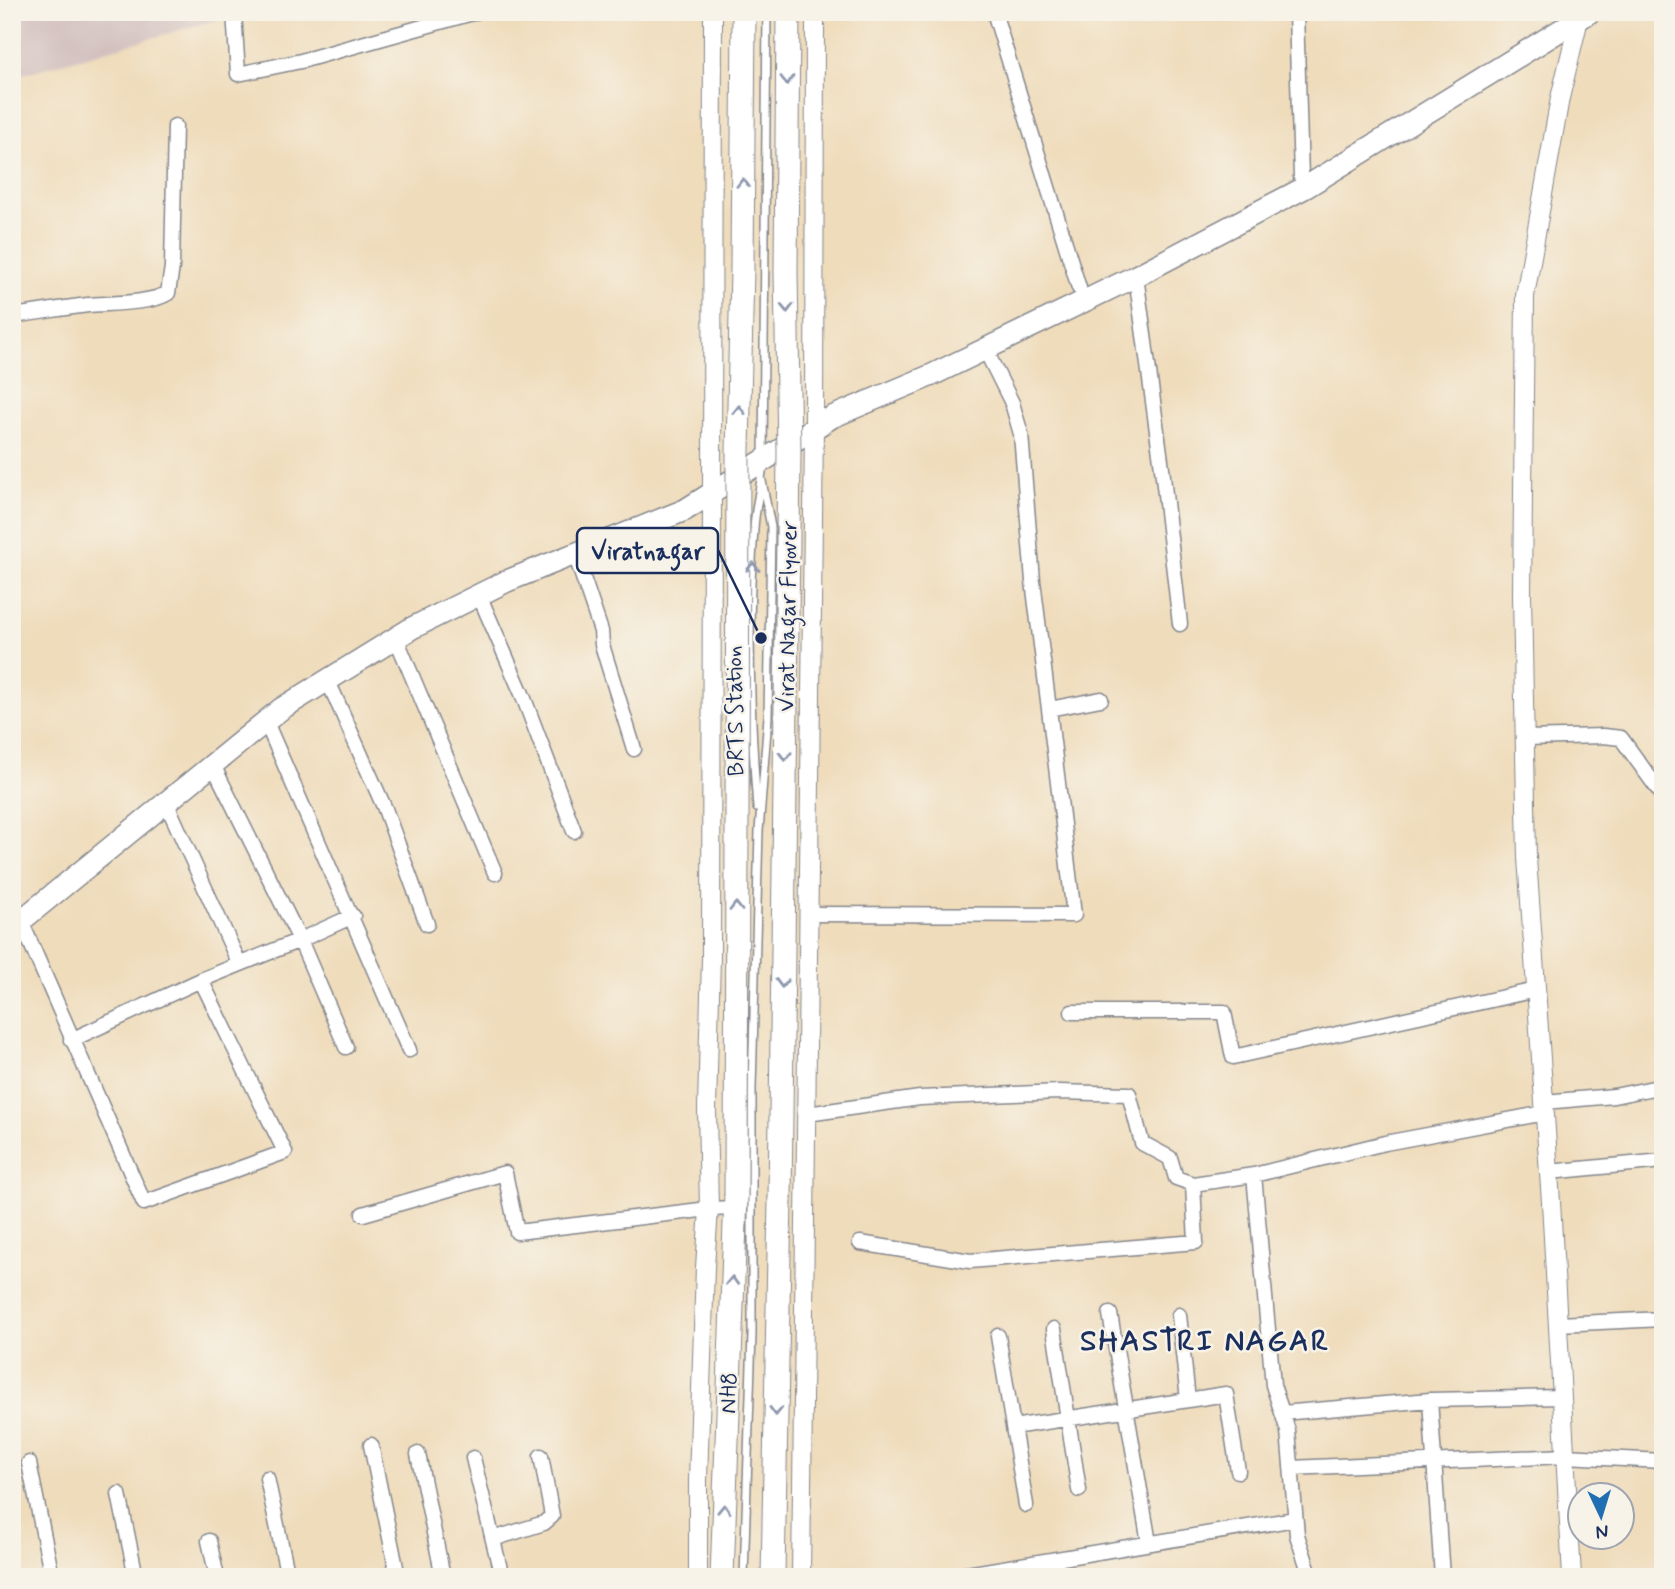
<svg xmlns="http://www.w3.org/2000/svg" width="1675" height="1589" viewBox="0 0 1675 1589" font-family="Mynerve,sans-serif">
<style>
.industrial{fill:#d1bfbe}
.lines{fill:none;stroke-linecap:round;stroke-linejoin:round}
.service-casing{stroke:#85868c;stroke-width:10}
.minor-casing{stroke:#85868c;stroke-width:17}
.tertiary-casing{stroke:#85868c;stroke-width:20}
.secondary-casing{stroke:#85868c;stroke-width:24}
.primary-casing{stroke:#85868c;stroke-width:25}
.service{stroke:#fff;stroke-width:7}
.minor{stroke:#fff;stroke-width:14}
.tertiary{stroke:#fff;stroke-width:18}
.secondary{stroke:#fff;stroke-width:21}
.primary{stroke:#fff;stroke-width:23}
.primary-bridge-casing{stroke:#85868c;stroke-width:25;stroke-linecap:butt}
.primary-bridge{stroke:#fff;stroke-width:23}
.oneway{stroke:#8d97ae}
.labels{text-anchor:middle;stroke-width:5;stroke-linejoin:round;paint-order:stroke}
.street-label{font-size:23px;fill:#1b2f5e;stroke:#f7f3e8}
.district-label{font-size:30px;font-weight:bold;letter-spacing:2px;fill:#1b2f5e;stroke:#f7f3e8}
.leader{fill:none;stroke:#1b2f5e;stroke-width:2.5}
.callout-dot{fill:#1b2f5e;stroke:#f7f3e8;stroke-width:2.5}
.callout{fill:#f7f3e8;stroke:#1b2f5e;stroke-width:2.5}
.callout-label{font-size:24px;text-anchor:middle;font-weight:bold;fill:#1b2f5e}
</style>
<rect width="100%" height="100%" fill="#f7f3e8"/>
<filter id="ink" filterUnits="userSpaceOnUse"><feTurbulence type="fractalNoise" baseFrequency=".0143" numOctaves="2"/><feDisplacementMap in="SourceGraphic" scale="14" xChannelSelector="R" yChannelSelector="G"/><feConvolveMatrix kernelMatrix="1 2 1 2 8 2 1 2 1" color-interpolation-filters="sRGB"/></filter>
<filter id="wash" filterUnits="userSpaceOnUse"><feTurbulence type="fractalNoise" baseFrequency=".00686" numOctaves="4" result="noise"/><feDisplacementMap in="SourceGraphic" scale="28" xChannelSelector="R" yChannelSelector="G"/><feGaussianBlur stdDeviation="1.57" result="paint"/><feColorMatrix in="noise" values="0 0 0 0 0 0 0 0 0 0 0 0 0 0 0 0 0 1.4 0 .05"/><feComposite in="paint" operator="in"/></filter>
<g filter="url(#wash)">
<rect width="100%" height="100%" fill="#efdcbb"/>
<path class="industrial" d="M12,12H245L12,77Z"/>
</g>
<g filter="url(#ink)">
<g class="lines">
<g class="service-casing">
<path id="service" d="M757,808C750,716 747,622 754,529C755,506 762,484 763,460L767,12
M744,1577L752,1334V1088L759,831L768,717L771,527L762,481"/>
</g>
<g class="minor-casing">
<path id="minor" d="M234,12L238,74L301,61L476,12
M994,12L1079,288
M1296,12L1301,177
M1136,276L1162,468L1180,624
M12,316C37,313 62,308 88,305C109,303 151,304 168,293L172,267L175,126
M985,349L1012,403L1021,434L1033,581L1049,709L1101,699
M575,554L601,631L602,645L634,749
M479,595L523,696L574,831
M396,638L495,873
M328,681L385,809L427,924
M266,722L409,1050
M1525,738L1604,736L1621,738L1663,796
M166,802L239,963
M810,914L1074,915L1049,709
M21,921L144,1203L285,1152L201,980L71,1040
M201,980L300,940L213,765
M1072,1012H1224L1233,1057L1536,990
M346,1047L300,940L353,916
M1544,1102L1614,1096L1663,1086
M807,1114L920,1098L1059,1092L1129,1094L1142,1143L1170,1158L1176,1178L1193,1184
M1549,1172L1663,1161
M363,1214L505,1173L517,1232L709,1209L735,1208
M860,1243L970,1261L1196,1242L1193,1184L1254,1175
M1110,1314L1149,1543
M1179,1315L1188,1400L1226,1394L1238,1471
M1558,1324L1663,1319
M1054,1329L1079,1490
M998,1336L1026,1505
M1430,1400L1442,1577
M1282,1413L1430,1400L1562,1397
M1013,1427L1188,1400
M371,1445L398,1577
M418,1454L443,1577
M473,1458L502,1577
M29,1463L52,1577
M1291,1468L1565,1456L1663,1461
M267,1478L288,1577
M119,1494L136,1577
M493,1539L544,1523L552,1516L541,1456
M209,1541L217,1577
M949,1577L1295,1519
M1311,1577L1297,1535L1288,1431L1273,1385L1254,1175L1385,1143L1545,1113"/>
</g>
<g class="tertiary-casing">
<path id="tertiary" d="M698,1577V1480L705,1267L709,1209L707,1108L711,958L713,12
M801,1577L814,428L815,12
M1572,1577L1551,1202L1527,858L1522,594L1525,296L1560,98L1579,19L1574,12"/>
</g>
<g class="secondary-casing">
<path id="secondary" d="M12,928L281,709L412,628L507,581L685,510L832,417L932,375L1136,276L1306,187L1590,12"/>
</g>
<g class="primary-casing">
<path id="primary" d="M722,1577L736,1196
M773,1577L780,1199"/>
</g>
<use href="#service" class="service"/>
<use href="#minor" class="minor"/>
<use href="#tertiary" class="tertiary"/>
<use href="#secondary" class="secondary"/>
<use href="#primary" class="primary"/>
<g class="primary-bridge-casing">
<path id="primary-bridge" d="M736,1196L738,451L742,269L744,12
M780,1199L789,453L786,272L788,12"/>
</g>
<use href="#primary-bridge" class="primary-bridge"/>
</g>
<defs><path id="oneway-chevron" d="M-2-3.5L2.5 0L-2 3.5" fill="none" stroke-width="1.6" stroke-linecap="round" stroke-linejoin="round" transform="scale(1.75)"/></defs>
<g class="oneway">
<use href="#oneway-chevron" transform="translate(787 80) rotate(90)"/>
<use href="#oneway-chevron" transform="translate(743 183) rotate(-90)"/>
<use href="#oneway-chevron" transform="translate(787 308) rotate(89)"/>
<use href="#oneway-chevron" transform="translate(739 410) rotate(-89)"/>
<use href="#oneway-chevron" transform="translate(753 567) rotate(-89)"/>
<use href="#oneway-chevron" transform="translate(785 756) rotate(91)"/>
<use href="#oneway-chevron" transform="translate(736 907) rotate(-90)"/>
<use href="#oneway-chevron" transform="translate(782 983) rotate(91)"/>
<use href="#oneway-chevron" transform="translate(732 1281) rotate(-88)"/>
<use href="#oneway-chevron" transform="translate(776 1411) rotate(91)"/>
<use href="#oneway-chevron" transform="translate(724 1509) rotate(-88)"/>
</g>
</g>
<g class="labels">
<g class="street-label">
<text transform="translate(787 616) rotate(-89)" y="8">Virat Nagar Flyover</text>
<text transform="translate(734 711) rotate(-91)" y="8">BRTS Station</text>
<text transform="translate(728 1393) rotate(-88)" y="8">NH8</text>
</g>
<g class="district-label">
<text x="1205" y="1350">SHASTRI NAGAR</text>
</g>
</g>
<path class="leader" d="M761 638L718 550"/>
<circle class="callout-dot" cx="761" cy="638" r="7"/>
<rect class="callout" x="577" y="528" width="141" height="45" rx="7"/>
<g class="callout-label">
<text x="648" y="559">Viratnagar</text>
</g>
<rect width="1675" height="1589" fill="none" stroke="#f7f3e8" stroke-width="42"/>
<g transform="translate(1601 1516) rotate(176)"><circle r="33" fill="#f7f3e8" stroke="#9fa5b1" stroke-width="2"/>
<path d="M0-5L12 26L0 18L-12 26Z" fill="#1f6fb2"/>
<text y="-10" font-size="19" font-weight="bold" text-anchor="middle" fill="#1b2f5e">N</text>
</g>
</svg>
